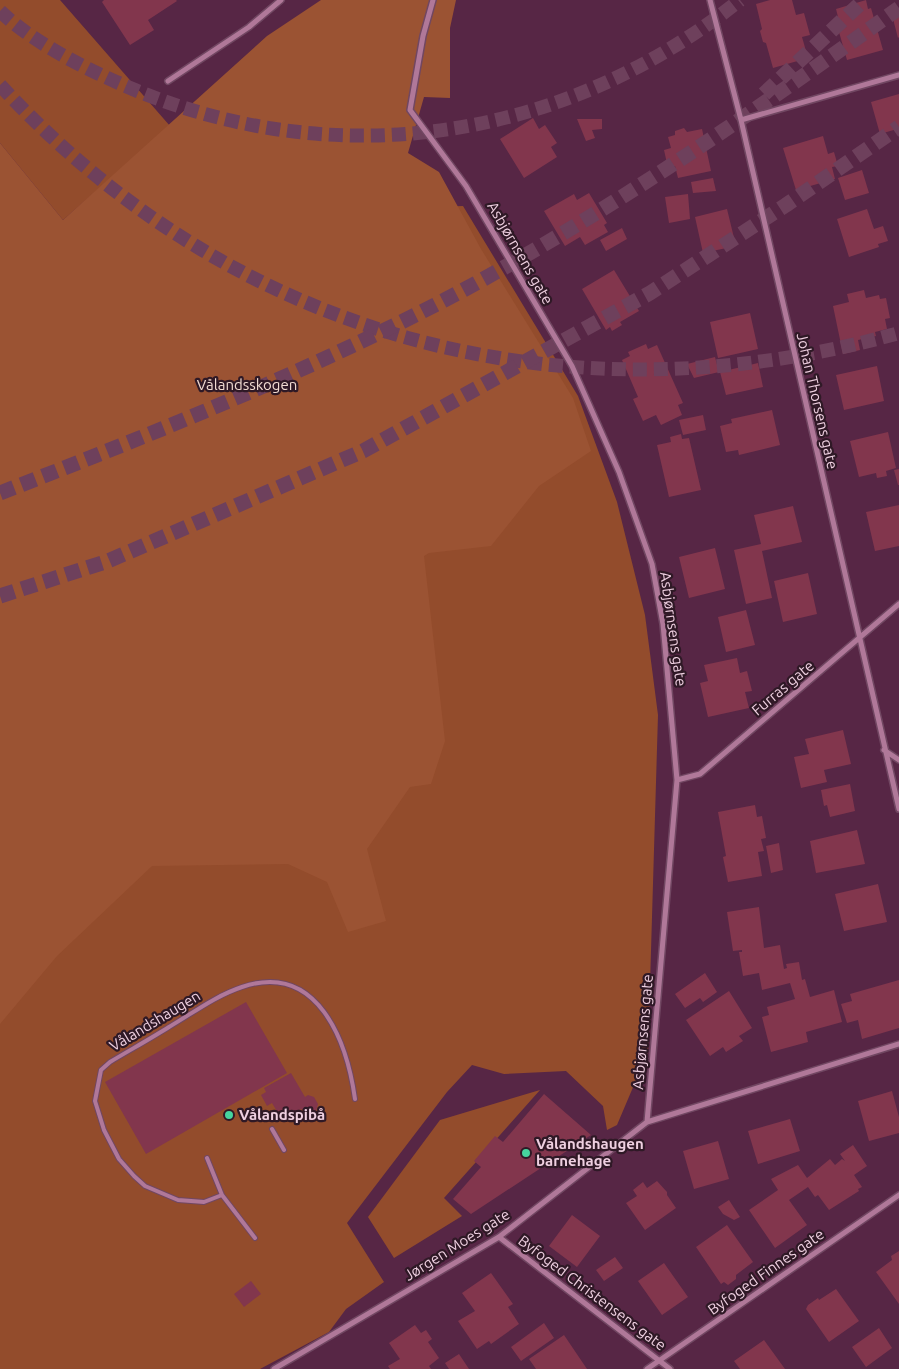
<svg xmlns="http://www.w3.org/2000/svg" width="899" height="1369" viewBox="0 0 899 1369" font-family="Ubuntu,sans-serif">
<style>
.green{fill:#934c2c}
.forest{fill:#9b5333}
.building{fill:#82364d}
.lines{fill:none;stroke-linecap:round;stroke-linejoin:round}
.trunk-tunnel{stroke:#6e405c;stroke-width:14;stroke-dasharray:14 7;stroke-linecap:butt}
.motorway-tunnel{stroke:#6e405c;stroke-width:15;stroke-dasharray:15 8;stroke-linecap:butt}
.service-casing{stroke:#714762;stroke-width:6}
.minor-casing{stroke:#714762;stroke-width:8}
.service{stroke:#b07899;stroke-width:4}
.minor{stroke:#b07899;stroke-width:5}
.poi-dot{fill:#46d49e;stroke:#2f1926;stroke-width:2}
.labels{text-anchor:middle;stroke-width:4.5;stroke-linejoin:round;paint-order:stroke}
.street-label{font-size:15px;fill:#efd0e1;stroke:#2f1926}
.park-label{font-size:15px;fill:#f2dcd3;stroke:#2f1926}
.poi-label{font-size:15px;font-weight:bold;fill:#efd0e1;stroke:#2f1926;text-anchor:start}
</style>
<rect width="100%" height="100%" fill="#572645"/>
<path class="green" d="M0,0H60L170,126L63,220L0,143Z
M463,206L578,396L617,502L645,615L658,715L648,1052L617,1125L607,1130L603,1106L566,1071L504,1074L472,1065L447,1092L347,1223L384,1282L346,1309L329,1332L260,1369H0V374L314,211Z
M540,1090L444,1198L462,1216L394,1258L368,1217L440,1120Z"/>
<path class="forest" d="M321,0H456L450,28V98L424,97L408,153L439,172L481,249L573,398L591,451L539,486L491,546L429,553L424,556L445,741L431,784L410,787L367,849L386,921L348,932L327,882L288,864L152,866L57,956L0,1024V143L63,220L267,36Z"/>
<path class="building" d="M104,0H176L177,1L148,20L154,30L130,45L102,2Z
M770,0H792L796,15L804,13L810,35L802,37L808,58L773,68L766,43L763,42L760,31L762,29L756,4Z
M866,0L868,9L871,8L883,50L847,60L835,18L838,17L836,9Z
M899,10V37L898,38L892,15L894,12Z
M899,94V133L897,129L880,134L871,102Z
M533,118L539,129L545,125L557,143L551,147L557,157L524,178L500,139Z
M577,119H602V129L592,130L595,138L586,141Z
M684,128L687,132L702,129L711,171L678,178L675,166L668,168L664,150L671,148L668,137L675,135V131Z
M823,136L828,154L834,152L838,166L832,167L835,179L796,190L783,148Z
M862,170L869,193L845,200L838,178Z
M713,178L716,191L693,193L691,182Z
M589,193L607,223L604,225L608,232L585,245L580,237L565,246L544,211L574,194L577,200Z
M688,194L690,219L669,223L665,197Z
M727,209L736,246L703,253L695,217Z
M867,209L874,229L883,226L888,241L878,244L879,247L849,257L837,219Z
M622,228L627,239L606,251L600,240Z
M614,270L639,311L620,322L622,325L612,331L610,327L606,330L582,289Z
M864,290L866,298L879,295L880,299L886,298L890,318L885,319L887,329L875,332L876,336L858,340L860,350L843,354L833,306L849,302L847,294Z
M750,313L758,349L718,358L710,322Z
M646,344L648,349L657,345L683,403L678,405L682,415L661,425L656,415L643,421L633,399L638,397L622,360L630,356L628,352Z
M715,357L719,372L694,378L687,364Z
M758,363L763,387L726,395L720,372Z
M877,366L884,401L844,410L836,375Z
M772,410L780,445L739,455L738,450L726,452L720,426L732,423L731,419Z
M703,415L706,430L683,435L679,420Z
M888,432L896,468L886,471L887,476L877,478L876,473L859,477L850,441Z
M681,434L682,439L689,438L701,490L669,497L657,445L671,442L670,437Z
M899,469V485H898L894,470Z
M899,505V546L875,551L866,512Z
M793,506L802,542L762,551L772,598L746,604L734,550L761,544L754,515Z
M715,548L725,589L689,598L679,557Z
M808,573L817,614L783,622L774,581Z
M746,610L755,645L726,652L718,617Z
M737,658L740,673L747,671L752,691L745,692L749,708L708,717L700,683L708,681L704,665Z
M843,730L851,764L824,770L827,782L801,788L794,757L809,754L805,739Z
M850,784L855,811L830,817L827,805L824,806L821,790Z
M755,805L757,817L762,816L766,838L761,839L764,851L758,852L762,876L728,882L723,857L726,856L718,812Z
M857,830L865,864L816,873L810,841Z
M779,843L783,870L771,873L766,846Z
M878,884L887,922L844,931L835,894Z
M759,907L764,948L780,945L784,969L787,968L786,964L799,962L802,980L805,979L810,997L834,990L842,1022L806,1032L808,1042L771,1052L762,1017L769,1015L767,1007L795,999L790,983L762,990L759,973L743,976L739,952H742V950L733,951L727,912Z
M705,973L717,992L703,1002L700,998L685,1008L675,994Z
M899,980V1028L862,1039L858,1020L847,1023L841,1004L852,1001L850,994Z
M729,991L752,1028L739,1036L743,1041L726,1052L723,1047L710,1056L686,1020Z
M246,1002L287,1073L146,1154L105,1082Z
M291,1073L305,1097L308,1095L314,1097L318,1104L316,1111L309,1114L301,1109L282,1120L272,1103L267,1106L261,1095L266,1092L264,1088Z
M892,1091L899,1117V1133L869,1141L858,1101Z
M544,1094L591,1135L471,1214L453,1199L481,1167L474,1161L495,1136L503,1142Z
M790,1119L800,1151L758,1164L748,1131Z
M718,1141L729,1179L694,1189L683,1151Z
M853,1145L867,1166L854,1175L862,1187L858,1189L859,1191L829,1210L818,1195L815,1197L808,1187L789,1200L807,1225L775,1248L749,1210L778,1190L771,1179L798,1165L807,1178L830,1159L835,1165L842,1159L845,1161L840,1154Z
M657,1181L667,1192V1195L676,1208L645,1230L626,1203L637,1196L633,1190L643,1182L647,1188Z
M729,1200L740,1217L734,1220L723,1214L718,1207Z
M572,1215L600,1236L577,1267L549,1246Z
M727,1225L753,1262L736,1275V1279L728,1285L724,1282L721,1284L696,1247Z
M899,1251V1304L876,1272L892,1260L891,1256Z
M615,1257L623,1268L604,1281L596,1270Z
M664,1263L688,1297L662,1315L638,1281Z
M491,1273L513,1304L508,1307L519,1324L491,1344L489,1341L477,1349L458,1321L475,1311L462,1293Z
M251,1281L261,1294L244,1307L234,1294Z
M836,1289L859,1321L829,1342L806,1309L808,1305L818,1298L819,1300Z
M544,1323L554,1338L521,1361L511,1347Z
M415,1325L421,1333L426,1330L432,1339L428,1342L439,1358L429,1366L431,1369H390L388,1366L400,1359L389,1343Z
M879,1328L892,1348L866,1367L852,1347Z
M564,1335L587,1369H536L529,1359Z
M764,1340L785,1369H740L734,1361Z
M459,1354L469,1369H449L445,1363Z"/>
<g class="lines">
<path class="trunk-tunnel" d="M0,11C34,44 92,72 135,90C342,175 566,139 740,0
M0,85C235,340 568,426 899,333"/>
<path class="motorway-tunnel" d="M764,94L864,0
M0,493C155,433 310,371 458,293C612,210 757,110 899,8
M0,596L108,561L363,451L650,293L786,205L899,127"/>
<g class="service-casing">
<path id="service" d="M272,1129L284,1150
M207,1158L222,1195
M255,1238L222,1195L204,1202L178,1200L145,1186L134,1176L119,1159L104,1130L95,1101L101,1070L110,1062C130,1050 150,1039 169,1027C193,1013 215,996 242,987C318,961 347,1042 355,1099"/>
</g>
<g class="minor-casing">
<path id="minor" d="M433,0L423,36L410,110L466,186L572,366L619,472L652,564L663,624L677,780L647,1122
M710,0L741,120L899,809
M168,81L249,27L281,0
M741,120L899,75
M884,750L899,760
M677,780L700,774L899,604
M499,1237L670,1369
M274,1369L499,1237L647,1122L899,1044
M647,1369L899,1195"/>
</g>
<use href="#service" class="service"/>
<use href="#minor" class="minor"/>
</g>
<g class="poi-dot">
<circle cx="229" cy="1115" r="5"/>
<circle cx="526" cy="1153" r="5"/>
</g>
<g class="labels">
<g class="street-label">
<text transform="translate(520 253) rotate(60)" y="5">Asbjørnsens gate</text>
<text transform="translate(817 401) rotate(77)" y="5">Johan Thorsens gate</text>
<text transform="translate(673 629) rotate(82)" y="5">Asbjørnsens gate</text>
<text transform="translate(783 688) rotate(-40)" y="5">Furras gate</text>
<text transform="translate(155 1021) rotate(-31)" y="5">Vålandshaugen</text>
<text transform="translate(643 1032) rotate(-85)" y="5">Asbjørnsens gate</text>
<text transform="translate(457 1245) rotate(-32)" y="5">Jørgen Moes gate</text>
<text transform="translate(766 1272) rotate(-35)" y="5">Byfoged Finnes gate</text>
<text transform="translate(592 1293) rotate(37)" y="5">Byfoged Christensens gate</text>
</g>
<g class="park-label">
<text x="247" y="390">Vålandsskogen</text>
</g>
<g class="poi-label">
<text x="239" y="1120">Vålandspibå</text>
<text x="536" y="1149">Vålandshaugen<tspan x="536" dy="17">barnehage</tspan></text>
</g>
</g>
</svg>
